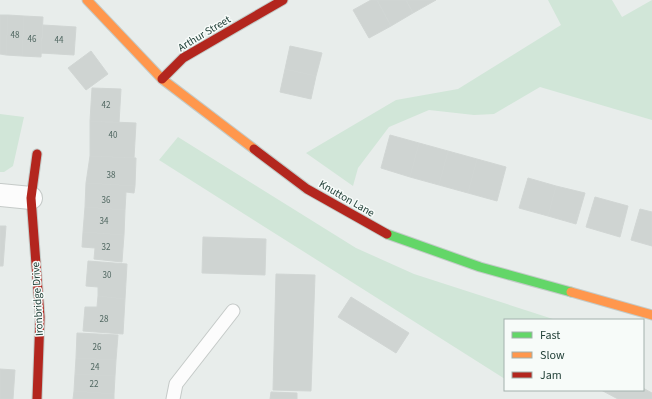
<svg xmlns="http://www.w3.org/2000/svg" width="652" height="399" viewBox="0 0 652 399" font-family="'Source Sans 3',sans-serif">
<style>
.green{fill:#d1e6d8}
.building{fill:#cfd4d2;stroke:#d1d6d4}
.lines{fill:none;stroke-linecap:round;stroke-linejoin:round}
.lane-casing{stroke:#c5cac8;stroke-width:15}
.street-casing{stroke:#c5cac8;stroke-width:24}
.fast-casing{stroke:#c3cbc8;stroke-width:11}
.slow-casing{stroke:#c3cbc8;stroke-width:11}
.jam-casing{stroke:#c3cbc8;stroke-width:11}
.lane{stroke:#fcfcfc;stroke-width:13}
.street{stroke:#fcfcfc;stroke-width:22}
.fast{stroke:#63d668;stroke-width:9}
.slow{stroke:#ff974d;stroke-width:9}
.jam{stroke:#b3261e;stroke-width:9}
.labels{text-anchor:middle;stroke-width:3;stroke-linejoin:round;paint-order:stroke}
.number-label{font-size:9px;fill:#506761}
.street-label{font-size:11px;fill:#24423a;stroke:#f7fbf9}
</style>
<rect width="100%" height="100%" fill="#e8edeb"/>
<path class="green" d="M548,0H612L622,17L652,0V120L540,87L494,114L474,115L429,110L389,127L358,168L353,186L306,153L396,100L458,89L561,25Z
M0,114L24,117L13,166L4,172H0Z
M178,137L356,248L414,274L556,320H505V379L159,160Z"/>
<path class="building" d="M371,0H377L391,26L369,38L353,10Z
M377,0H406L413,13L391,26Z
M406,0H436L413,13Z
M0,15H8L6,55L0,54Z
M8,15L24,16L22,56L6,55Z
M24,16L43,17L41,57L22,56Z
M43,25L76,27L74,55L41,53Z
M290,46L322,53L316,76L285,69Z
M91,51L108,74L86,90L68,68Z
M285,69L316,76L311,99L280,92Z
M92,88L121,89L119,123L90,121Z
M90,121L136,123L134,158L90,156Z
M390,135L419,143L410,177L381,168Z
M419,143L448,151L439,185L410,177Z
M448,151L477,159L468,193L439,185Z
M90,156L136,158L135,186L86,183Z
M477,159L506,167L497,201L468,193Z
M528,178L556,186L548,216L519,208Z
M86,183L135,186L134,193L126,192L125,210L85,207Z
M556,186L585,193L576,224L548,216Z
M595,197L628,206L620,237L586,227Z
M85,207L125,210L124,235L83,232Z
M640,209L652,212V246L631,240Z
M0,226H6L3,266H0Z
M83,232L124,235L122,262L94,259L95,248L82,247Z
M203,237L266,239L265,275L202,273Z
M88,261L127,264L125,299L98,296V287L86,286Z
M276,274L315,275L311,391L273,390Z
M98,296L125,299L123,334L83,331L85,307H97Z
M351,297L409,333L396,353L338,317Z
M77,333L118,335L116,360L76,358Z
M76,358L116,360L115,376L75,374Z
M0,369L15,370L13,399H0Z
M75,374L115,376L114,394L74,391Z
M643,388L652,393V399H618L601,390H643Z
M74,391L114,394V399H73Z
M271,392L297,393V399H270Z"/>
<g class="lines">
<g class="lane-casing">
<path id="lane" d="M173,399L176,384L233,311"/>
</g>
<g class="street-casing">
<path id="street" d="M0,195L31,198"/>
</g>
<g class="fast-casing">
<path id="fast" d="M387,234L480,267L571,292"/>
</g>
<g class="slow-casing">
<path id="slow" d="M87,0L162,79L254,149
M571,292L652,315"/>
</g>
<g class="jam-casing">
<path id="jam" d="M162,79L183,58L283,0
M254,149L307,189L387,234
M37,154L31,198L40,317L37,399"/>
</g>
<use href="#lane" class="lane"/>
<use href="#street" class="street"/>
<use href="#fast" class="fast"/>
<use href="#slow" class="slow"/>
<use href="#jam" class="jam"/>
</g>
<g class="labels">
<g class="number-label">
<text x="15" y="38">48</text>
<text x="32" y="42">46</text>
<text x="59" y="43">44</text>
<text x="106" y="108">42</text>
<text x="113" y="138">40</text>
<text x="111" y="178">38</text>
<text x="106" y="203">36</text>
<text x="104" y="224">34</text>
<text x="106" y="250">32</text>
<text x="107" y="278">30</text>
<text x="104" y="322">28</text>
<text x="97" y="350">26</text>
<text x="95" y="370">24</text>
<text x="94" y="387">22</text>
</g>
<g class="street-label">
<text transform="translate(204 33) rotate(-31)" y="4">Arthur Street</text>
<text transform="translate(347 198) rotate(30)" y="4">Knutton Lane</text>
<text transform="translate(37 299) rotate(-93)" y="4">Ironbridge Drive</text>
</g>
</g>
<rect x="504" y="319" width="140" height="72" fill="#f7fbf9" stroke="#a3b1ad"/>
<rect x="512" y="332" width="20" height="6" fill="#63d668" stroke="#a3b1ad"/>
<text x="540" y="339" font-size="12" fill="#24423a">Fast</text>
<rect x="512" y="352" width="20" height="6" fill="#ff974d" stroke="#a3b1ad"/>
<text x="540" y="359" font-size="12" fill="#24423a">Slow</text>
<rect x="512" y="372" width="20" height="6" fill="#b3261e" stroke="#a3b1ad"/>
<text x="540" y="379" font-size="12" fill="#24423a">Jam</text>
</svg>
